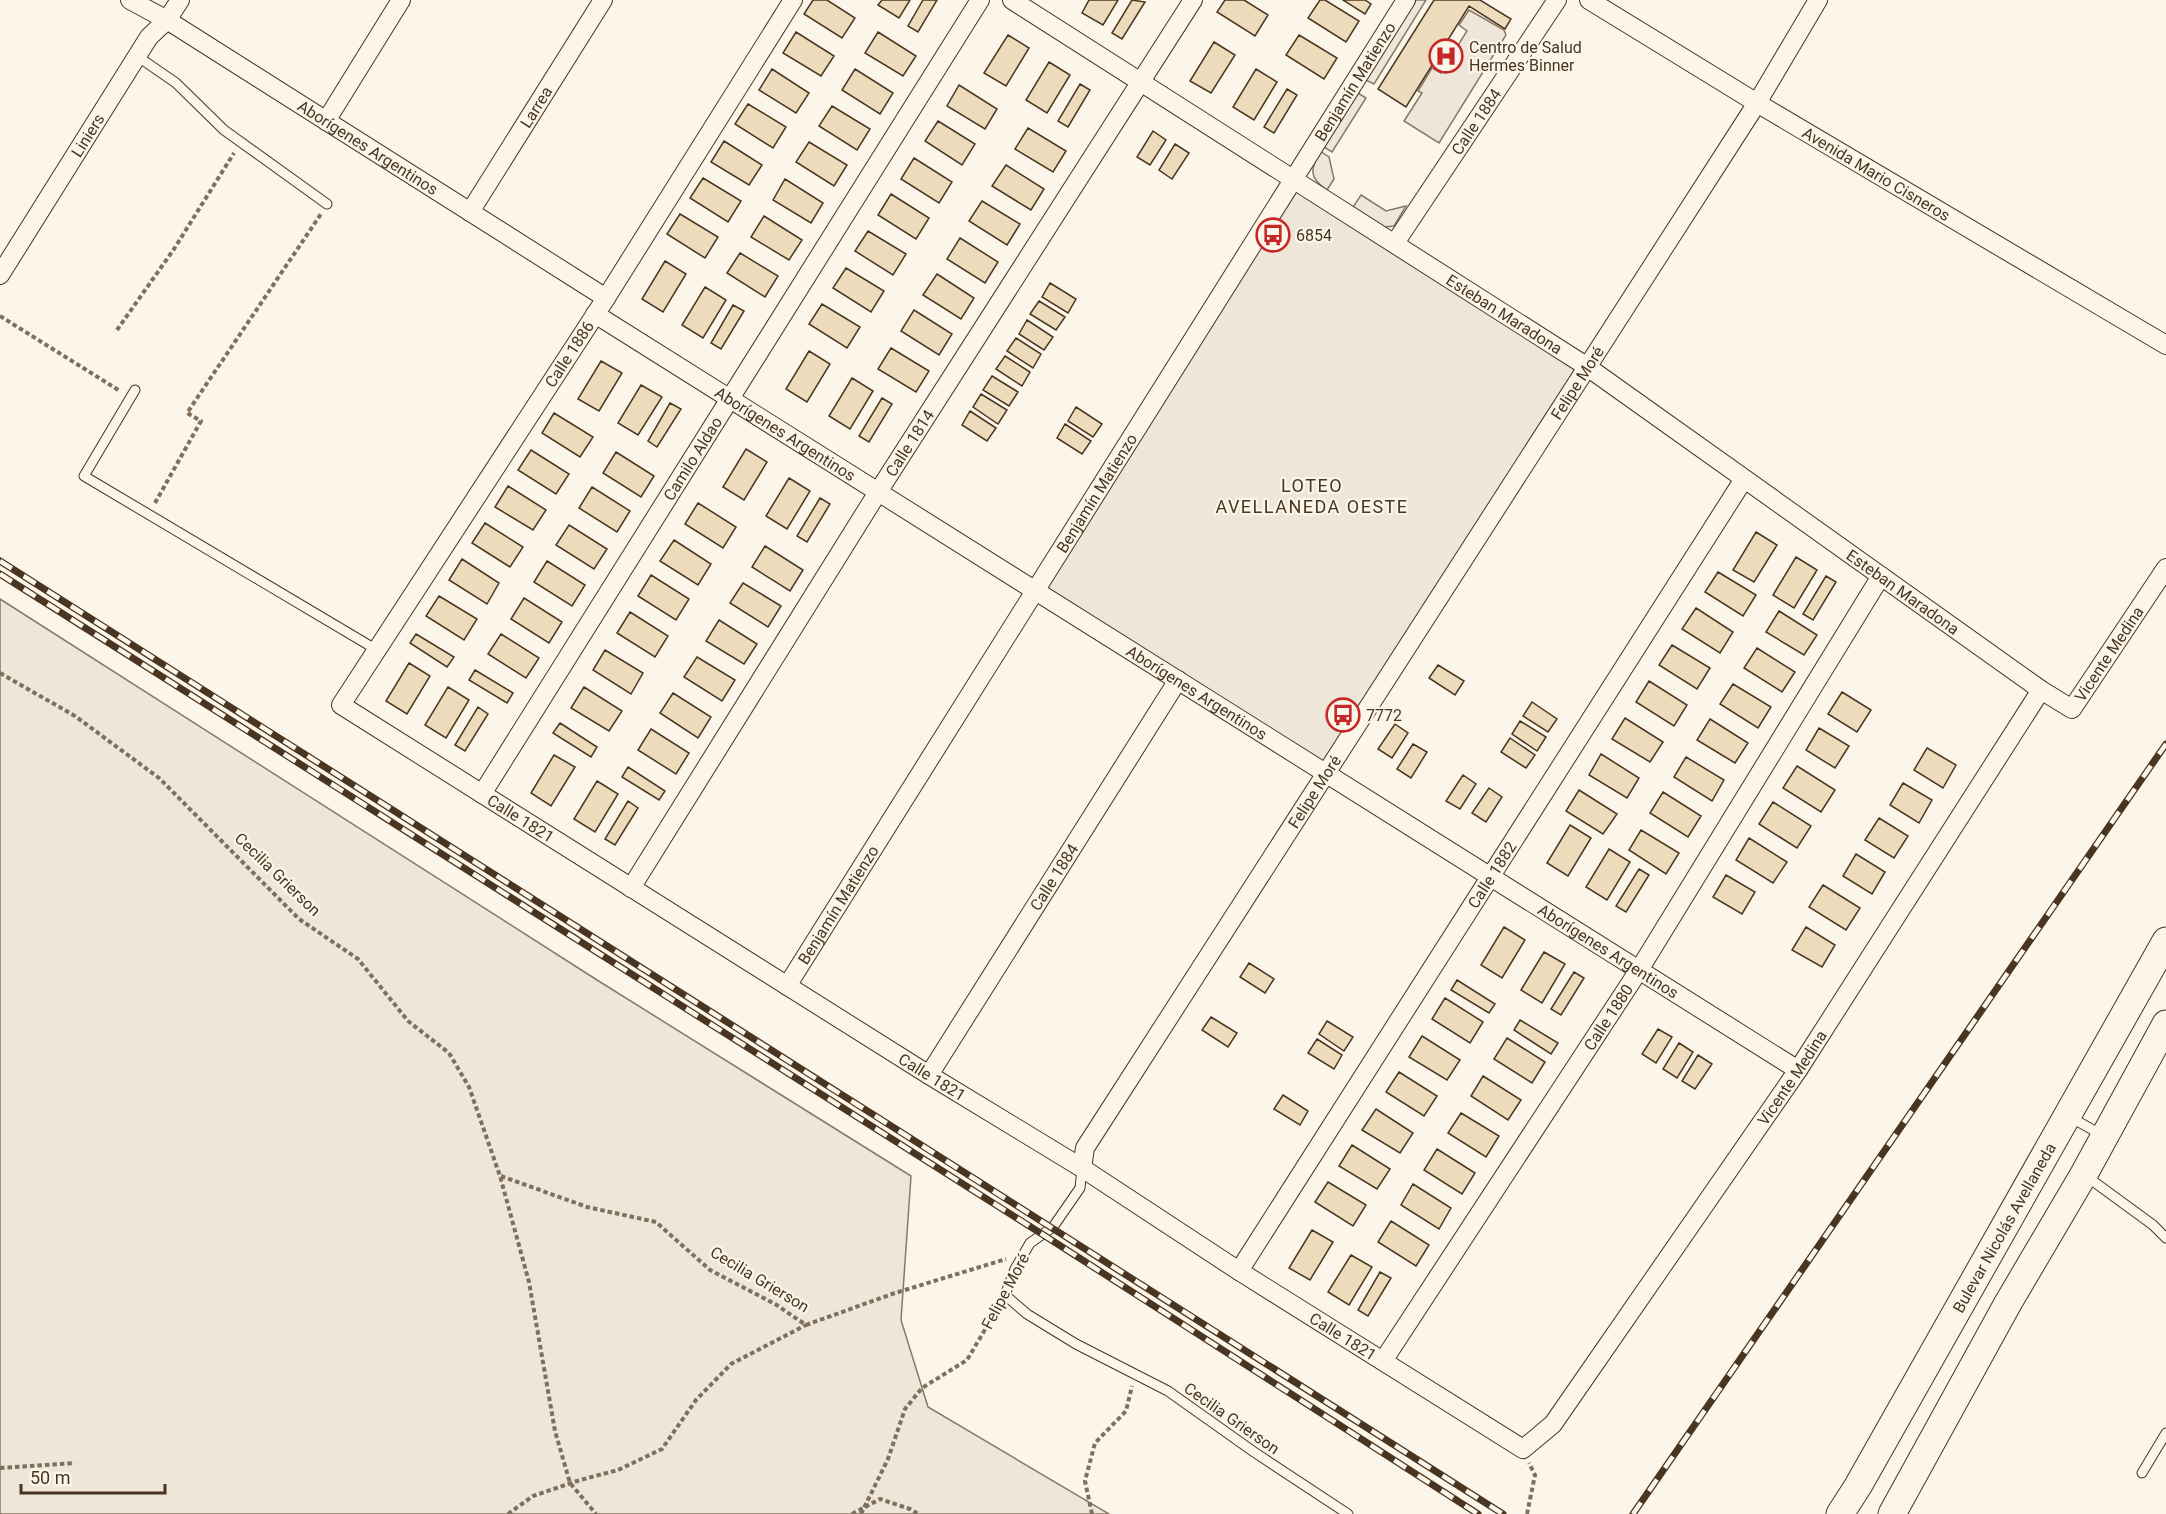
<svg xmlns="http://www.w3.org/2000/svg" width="2166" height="1514" viewBox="0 0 2166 1514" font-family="Roboto,sans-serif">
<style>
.green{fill:#ede6d9;stroke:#887966;stroke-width:1.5}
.building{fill:#ecdcbc;stroke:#4a3520;stroke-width:1.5}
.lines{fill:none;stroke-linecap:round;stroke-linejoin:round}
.lane-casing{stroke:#4a3520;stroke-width:11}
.street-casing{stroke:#4a3520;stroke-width:20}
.primary-casing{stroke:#4a3520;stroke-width:29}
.path{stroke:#7f6f5c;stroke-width:4;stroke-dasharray:4.5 3;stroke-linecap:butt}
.lane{stroke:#fbf6e9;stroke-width:9}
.street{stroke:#fbf6e9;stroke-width:18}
.primary{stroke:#fbf6e9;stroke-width:27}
.rail-casing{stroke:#4a3520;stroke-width:7}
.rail{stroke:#fbf6e9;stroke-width:4.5;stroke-dasharray:14;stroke-linecap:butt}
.labels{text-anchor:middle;stroke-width:4.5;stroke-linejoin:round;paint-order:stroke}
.poi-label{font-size:16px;fill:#4a3520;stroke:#fbf6e9;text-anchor:start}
.street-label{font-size:16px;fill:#4a3520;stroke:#fbf6e9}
.neighbourhood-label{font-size:18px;letter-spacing:1.5px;fill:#4a3520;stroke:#fbf6e9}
</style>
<rect width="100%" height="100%" fill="#fbf6e9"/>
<path class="green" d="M1416,0H1426L1374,84L1366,80Z
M1469,10L1504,30L1506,35L1439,143L1404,121L1422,93L1418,91L1432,68L1441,73L1467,31L1459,25Z
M1358,93L1366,98L1332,152L1324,147Z
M1320,151L1329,157L1334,179L1327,190C1309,178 1310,170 1320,151Z
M1294,180L1586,366L1326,773L1036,590Z
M1361,195L1386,211L1406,206L1394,226L1384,227L1353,207Z
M0,599L597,980L911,1176L901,1320L928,1407L1109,1514H0Z"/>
<path class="building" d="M813,0H827L855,18L842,38L804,14Z
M882,0H910L899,18L878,5Z
M923,0H937L918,32L908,26Z
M1089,0H1118L1103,25L1082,13Z
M1132,0L1145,2L1122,39L1112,33Z
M1225,0H1244L1268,15L1255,36L1217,12Z
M1320,0H1325L1359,21L1346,42L1308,18Z
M1343,0H1365L1371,4L1365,14Z
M1434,0H1480L1511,19L1505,29L1469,6L1406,107L1378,89Z
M796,32L834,56L821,76L783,53Z
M878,32L916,56L903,76L865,53Z
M1008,35L1029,48L1006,86L984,73Z
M1299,35L1337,58L1324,79L1286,55Z
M1214,42L1235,55L1211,93L1190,81Z
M1049,62L1070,75L1047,113L1026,100Z
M772,69L809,93L796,113L759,90Z
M855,69L893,93L880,114L842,90Z
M1256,69L1277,82L1254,120L1233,107Z
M1080,84L1090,90L1068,127L1058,121Z
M959,85L997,109L985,129L947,106Z
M1287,89L1297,95L1274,133L1264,127Z
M748,104L786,127L773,148L735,124Z
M832,106L870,129L857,150L819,126Z
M938,121L975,144L962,165L925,141Z
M1028,128L1066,151L1053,172L1015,149Z
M1153,131L1166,140L1150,165L1137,157Z
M724,141L762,165L749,185L711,162Z
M809,142L847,165L834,186L796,162Z
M1175,144L1189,153L1172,179L1159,170Z
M914,158L952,182L939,203L901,179Z
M1006,165L1044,189L1031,210L992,186Z
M703,178L741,201L728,222L690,198Z
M785,179L823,203L811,223L773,200Z
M891,194L929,218L916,239L878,215Z
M982,201L1020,224L1007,245L969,221Z
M680,214L718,237L705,258L667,234Z
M764,216L802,240L789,260L751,237Z
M868,231L906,254L893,275L855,251Z
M960,238L998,262L985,283L947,259Z
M740,253L778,276L765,297L727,273Z
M665,261L686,274L663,312L642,299Z
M846,268L884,291L871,312L833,288Z
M937,274L974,298L961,319L923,295Z
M1050,283L1076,299L1068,313L1042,297Z
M705,287L726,300L703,338L682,325Z
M1039,301L1065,317L1056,330L1030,314Z
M822,304L860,327L847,348L809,324Z
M733,305L744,311L721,349L711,343Z
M914,310L952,334L939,355L901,331Z
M1027,320L1053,337L1044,350L1019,334Z
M1016,338L1041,354L1033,368L1007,351Z
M891,348L929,371L916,392L878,369Z
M809,351L830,364L807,402L786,389Z
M1005,356L1030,372L1022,386L996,369Z
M601,361L622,373L599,411L578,399Z
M992,376L1018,392L1009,406L983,390Z
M852,378L873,391L850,429L829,416Z
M641,385L662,397L638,435L618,423Z
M981,394L1007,410L998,424L973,407Z
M882,398L892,404L869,442L859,436Z
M670,403L681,409L657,447L648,441Z
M1076,407L1102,424L1093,437L1068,421Z
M970,411L996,428L987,441L962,425Z
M554,413L593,437L580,457L542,433Z
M1065,424L1091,441L1082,454L1057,438Z
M746,449L767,462L744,500L723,487Z
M531,450L569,474L556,494L518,470Z
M616,452L654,476L641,497L603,473Z
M789,478L810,491L787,529L766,516Z
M508,486L546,510L533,530L495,507Z
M592,487L630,511L617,532L579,508Z
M820,498L830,504L807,542L797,536Z
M698,503L736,527L723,548L685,524Z
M485,523L523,547L510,567L472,543Z
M569,525L607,549L594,569L556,545Z
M1756,532L1777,545L1754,582L1733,570Z
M674,540L711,564L698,585L660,561Z
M765,546L803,570L790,591L752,567Z
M1796,557L1817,570L1794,608L1773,595Z
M462,559L499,583L487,604L449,580Z
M547,561L585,585L572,606L534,582Z
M1718,572L1756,595L1743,616L1705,592Z
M651,575L689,599L676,620L638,596Z
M1826,576L1836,582L1813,620L1803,614Z
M743,583L781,606L768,627L730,603Z
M439,596L477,619L464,640L426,616Z
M524,598L562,622L549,643L511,619Z
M1696,608L1733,632L1720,653L1682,629Z
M1779,611L1817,635L1804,655L1766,632Z
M630,612L668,636L655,657L617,633Z
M719,620L757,644L744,664L706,641Z
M416,634L454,657L447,667L410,643Z
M501,634L539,658L526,678L488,654Z
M1672,645L1710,668L1697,689L1659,665Z
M1757,648L1795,672L1782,692L1744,668Z
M605,650L643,673L631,694L593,670Z
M697,657L735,680L722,701L684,677Z
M409,663L430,676L407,714L386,701Z
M1438,665L1464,681L1455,695L1429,678Z
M475,670L513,693L507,703L469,680Z
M1649,681L1687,705L1674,726L1636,702Z
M1733,684L1771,707L1758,728L1720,704Z
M448,687L469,700L446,738L425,725Z
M584,687L622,711L609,731L571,708Z
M1842,692L1871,710L1857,732L1828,714Z
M673,693L711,717L698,738L660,713Z
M1532,702L1557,719L1548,732L1523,716Z
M478,707L488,714L465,751L455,745Z
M1625,718L1663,742L1650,762L1612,739Z
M1710,719L1748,743L1735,763L1697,740Z
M1520,721L1546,737L1537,751L1512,734Z
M560,723L597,747L591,757L553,733Z
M1395,724L1408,733L1392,758L1378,749Z
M1819,728L1849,746L1835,768L1806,750Z
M651,729L689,753L676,774L638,750Z
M1510,738L1535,755L1526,768L1501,752Z
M1413,744L1427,752L1411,778L1397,769Z
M1927,748L1956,765L1943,788L1914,770Z
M1601,754L1639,778L1627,798L1589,775Z
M554,755L575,767L551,806L531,793Z
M1686,757L1724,780L1712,801L1674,777Z
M1797,766L1835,790L1821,812L1783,788Z
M628,767L665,791L659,800L622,777Z
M1463,775L1476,784L1460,809L1446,801Z
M597,781L618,794L595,832L574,819Z
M1903,783L1932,800L1919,823L1890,805Z
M1489,788L1502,797L1486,822L1472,813Z
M1579,790L1617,814L1603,834L1566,811Z
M1663,792L1701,816L1688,837L1650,813Z
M628,801L638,808L615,845L605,839Z
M1773,802L1811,826L1797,848L1759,824Z
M1879,818L1908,836L1894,858L1865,840Z
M1570,825L1591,838L1568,876L1547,863Z
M1641,830L1679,853L1666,874L1629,850Z
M1749,838L1787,862L1773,883L1736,860Z
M1609,849L1630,862L1607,900L1586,887Z
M1856,854L1885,872L1872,894L1843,876Z
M1639,869L1649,875L1626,912L1616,906Z
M1726,875L1755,892L1742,914L1713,897Z
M1823,885L1860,908L1846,930L1809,907Z
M1504,927L1525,940L1502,978L1481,965Z
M1806,927L1835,945L1822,967L1792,950Z
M1544,952L1565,964L1542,1003L1521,990Z
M1249,963L1274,979L1265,993L1240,977Z
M1574,972L1584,978L1561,1015L1551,1009Z
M1457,980L1495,1004L1489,1013L1451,990Z
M1445,998L1483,1022L1470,1043L1432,1019Z
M1211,1017L1237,1033L1228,1047L1202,1030Z
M1520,1020L1558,1043L1551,1054L1514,1030Z
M1327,1021L1353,1037L1344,1051L1319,1034Z
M1658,1029L1672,1037L1656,1063L1642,1054Z
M1422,1036L1460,1060L1447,1080L1409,1057Z
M1507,1038L1545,1062L1532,1083L1494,1059Z
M1317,1039L1342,1055L1334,1069L1308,1053Z
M1679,1043L1693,1052L1677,1078L1663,1069Z
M1698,1055L1712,1064L1695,1089L1682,1081Z
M1399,1072L1437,1096L1424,1116L1386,1092Z
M1483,1076L1521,1100L1508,1120L1471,1096Z
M1283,1095L1308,1111L1300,1125L1274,1109Z
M1376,1109L1413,1133L1400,1153L1362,1130Z
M1461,1113L1499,1136L1486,1157L1448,1133Z
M1352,1145L1390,1169L1377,1189L1339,1166Z
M1437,1149L1475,1173L1462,1194L1424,1170Z
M1328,1182L1366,1205L1353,1226L1315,1202Z
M1413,1184L1451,1208L1439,1229L1401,1205Z
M1391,1221L1429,1245L1416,1266L1378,1242Z
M1312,1230L1333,1242L1310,1280L1289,1268Z
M1351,1255L1372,1267L1349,1305L1328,1292Z
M1380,1272L1391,1278L1368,1316L1358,1310Z"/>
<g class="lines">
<g class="lane-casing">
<path id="lane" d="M137,56L176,83L224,130L327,204
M135,390L84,476L377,650
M2070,1117L2102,1135
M1082,1168L1080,1188L1053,1227L1030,1243L1015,1269L1005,1295L1027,1314L1076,1344L1168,1391L1254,1452L1348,1514
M2086,1176L2153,1225L2166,1238
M2142,1473L2166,1433"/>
</g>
<g class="street-casing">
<g id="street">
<path id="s1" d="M130,0L167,20L606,298"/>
<path id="s2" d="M793,0L606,298L341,705L929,1075L1082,1168L1239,1271L1523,1449L1553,1424L1798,1070L2041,690"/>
<path id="s3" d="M1012,0L1586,366L2041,690L2072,709L2166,568"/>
<path id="s4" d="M1589,0L1757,103L2166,345"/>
<path d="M326,121L401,0"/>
<path id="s5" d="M470,212L603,0"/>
<path id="s6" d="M1395,243L1557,0"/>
<path id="s7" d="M0,275L149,37L167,20L180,0"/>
<path id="s8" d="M595,314L1798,1070"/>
<path id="s9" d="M482,794L980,0"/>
<path id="s10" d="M631,888L878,492L1193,0"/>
<path id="s11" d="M787,986L1406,0"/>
<path id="s12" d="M929,1075L1178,680"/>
<path id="s13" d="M1082,1168L1085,1148L1757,103L1818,0"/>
<path id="s14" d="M1239,1271L1744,479"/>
<path id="s15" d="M1383,1361L1639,970L1881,576"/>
</g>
</g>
<g class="primary-casing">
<g id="primary">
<path id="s16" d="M1840,1514L1858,1486L2166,941"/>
<path d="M1892,1514L2008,1303L2084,1174L2166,1024"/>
</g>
</g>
<path class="path" d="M0,316L120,391
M117,330L174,249L234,153
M155,503L201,421L187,413L321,214
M0,673L75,716L159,778L299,919L358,959L408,1021L449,1053L469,1087L500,1176L529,1282L555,1431L570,1483L596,1514
M501,1176L587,1207L656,1222L710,1270L775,1304L806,1325L892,1294L1006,1259
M0,1468L75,1463
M508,1514L533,1496L580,1480L618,1470L662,1449L696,1400L731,1364L806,1325
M852,1514L880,1499L910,1509L918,1514
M861,1514L888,1459L905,1409L922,1388L967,1360L999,1306
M1092,1514L1085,1481L1095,1443L1126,1411L1132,1386
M1527,1514L1535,1475L1529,1463"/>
<use href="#lane" class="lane"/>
<use href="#street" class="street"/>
<use href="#primary" class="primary"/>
<g class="rail-casing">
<path id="rail" d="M0,561L1503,1514
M0,574L1042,1234L1478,1514
M1633,1514L2166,744"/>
</g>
<use href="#rail" class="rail"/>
</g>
<defs>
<g id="hospital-ring" transform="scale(1.725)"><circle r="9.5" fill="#fbf6e9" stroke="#c62828" stroke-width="1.5"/><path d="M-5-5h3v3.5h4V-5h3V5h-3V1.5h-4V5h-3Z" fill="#c62828"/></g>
<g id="bus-ring" transform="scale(1.725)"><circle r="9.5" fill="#fbf6e9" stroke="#c62828" stroke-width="1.5"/><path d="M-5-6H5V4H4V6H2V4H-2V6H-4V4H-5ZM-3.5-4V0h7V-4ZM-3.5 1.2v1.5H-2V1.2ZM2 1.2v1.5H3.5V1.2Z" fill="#c62828"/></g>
</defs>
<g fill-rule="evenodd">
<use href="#hospital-ring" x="1446" y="56"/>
<use href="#bus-ring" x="1273" y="235"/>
<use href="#bus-ring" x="1343" y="715"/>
</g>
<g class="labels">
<g class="poi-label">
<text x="1469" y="53">Centro de Salud<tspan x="1469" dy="18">Hermes Binner</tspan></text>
<text x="1296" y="241">6854</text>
<text x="1366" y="721">7772</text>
</g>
<g class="street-label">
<text dy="6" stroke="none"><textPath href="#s11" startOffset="1068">Benjamín Matienzo</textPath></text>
<text dy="6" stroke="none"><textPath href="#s5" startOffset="124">Larrea</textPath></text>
<text dy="6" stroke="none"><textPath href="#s6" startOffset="146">Calle 1884</textPath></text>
<text dy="6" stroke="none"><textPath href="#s7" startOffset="165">Liniers</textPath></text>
<text dy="6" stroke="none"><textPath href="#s1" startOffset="280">Aborígenes Argentinos</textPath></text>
<text dy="6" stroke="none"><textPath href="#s4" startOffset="336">Avenida Mario Cisneros</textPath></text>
<text dy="6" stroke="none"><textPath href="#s3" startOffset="584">Esteban Maradona</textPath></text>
<text transform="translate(569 354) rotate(-57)" y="6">Calle 1886</text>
<text dy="6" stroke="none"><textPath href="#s13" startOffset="930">Felipe Moré</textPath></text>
<text dy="6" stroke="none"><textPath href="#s8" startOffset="225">Aborígenes Argentinos</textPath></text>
<text dy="6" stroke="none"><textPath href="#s10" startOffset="525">Calle 1814</textPath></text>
<text dy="6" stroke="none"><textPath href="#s9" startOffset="396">Camilo Aldao</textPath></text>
<text dy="6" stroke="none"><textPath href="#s11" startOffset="582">Benjamín Matienzo</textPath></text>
<text dy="6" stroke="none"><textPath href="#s3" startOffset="1070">Esteban Maradona</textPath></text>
<text dy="6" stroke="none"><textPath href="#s3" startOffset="1342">Vicente Medina</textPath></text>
<text dy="6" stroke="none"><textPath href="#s8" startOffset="711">Aborígenes Argentinos</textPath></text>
<text dy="6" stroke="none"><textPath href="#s13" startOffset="444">Felipe Moré</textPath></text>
<text dy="6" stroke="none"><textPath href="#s2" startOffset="1050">Calle 1821</textPath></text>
<text transform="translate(278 874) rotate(44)" y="6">Cecilia Grierson</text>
<text dy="6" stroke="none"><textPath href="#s14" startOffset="470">Calle 1882</textPath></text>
<text dy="6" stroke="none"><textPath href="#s12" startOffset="234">Calle 1884</textPath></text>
<text dy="6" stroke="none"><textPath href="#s11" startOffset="96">Benjamín Matienzo</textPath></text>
<text dy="6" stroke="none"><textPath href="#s8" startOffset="1197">Aborígenes Argentinos</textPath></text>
<text dy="6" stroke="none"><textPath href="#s15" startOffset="411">Calle 1880</textPath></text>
<text dy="6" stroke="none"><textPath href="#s2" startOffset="1536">Calle 1821</textPath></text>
<text dy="6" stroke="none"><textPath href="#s2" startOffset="2694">Vicente Medina</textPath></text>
<text dy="6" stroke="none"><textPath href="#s16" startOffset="330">Bulevar Nicolás Avellaneda</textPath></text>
<text transform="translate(760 1279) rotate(31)" y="6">Cecilia Grierson</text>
<text transform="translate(1005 1291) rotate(-62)" y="6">Felipe Moré</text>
<text dy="6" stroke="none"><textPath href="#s2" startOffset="2022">Calle 1821</textPath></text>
<text transform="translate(1232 1418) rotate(35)" y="6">Cecilia Grierson</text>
</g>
<g class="neighbourhood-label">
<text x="1312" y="492">LOTEO<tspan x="1312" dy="21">AVELLANEDA OESTE</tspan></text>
</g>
</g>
<path d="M21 1484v9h144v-9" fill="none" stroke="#4a3520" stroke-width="3"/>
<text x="30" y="1484" font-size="18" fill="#4a3520" stroke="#fbf6e9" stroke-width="4.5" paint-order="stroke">50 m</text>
</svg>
